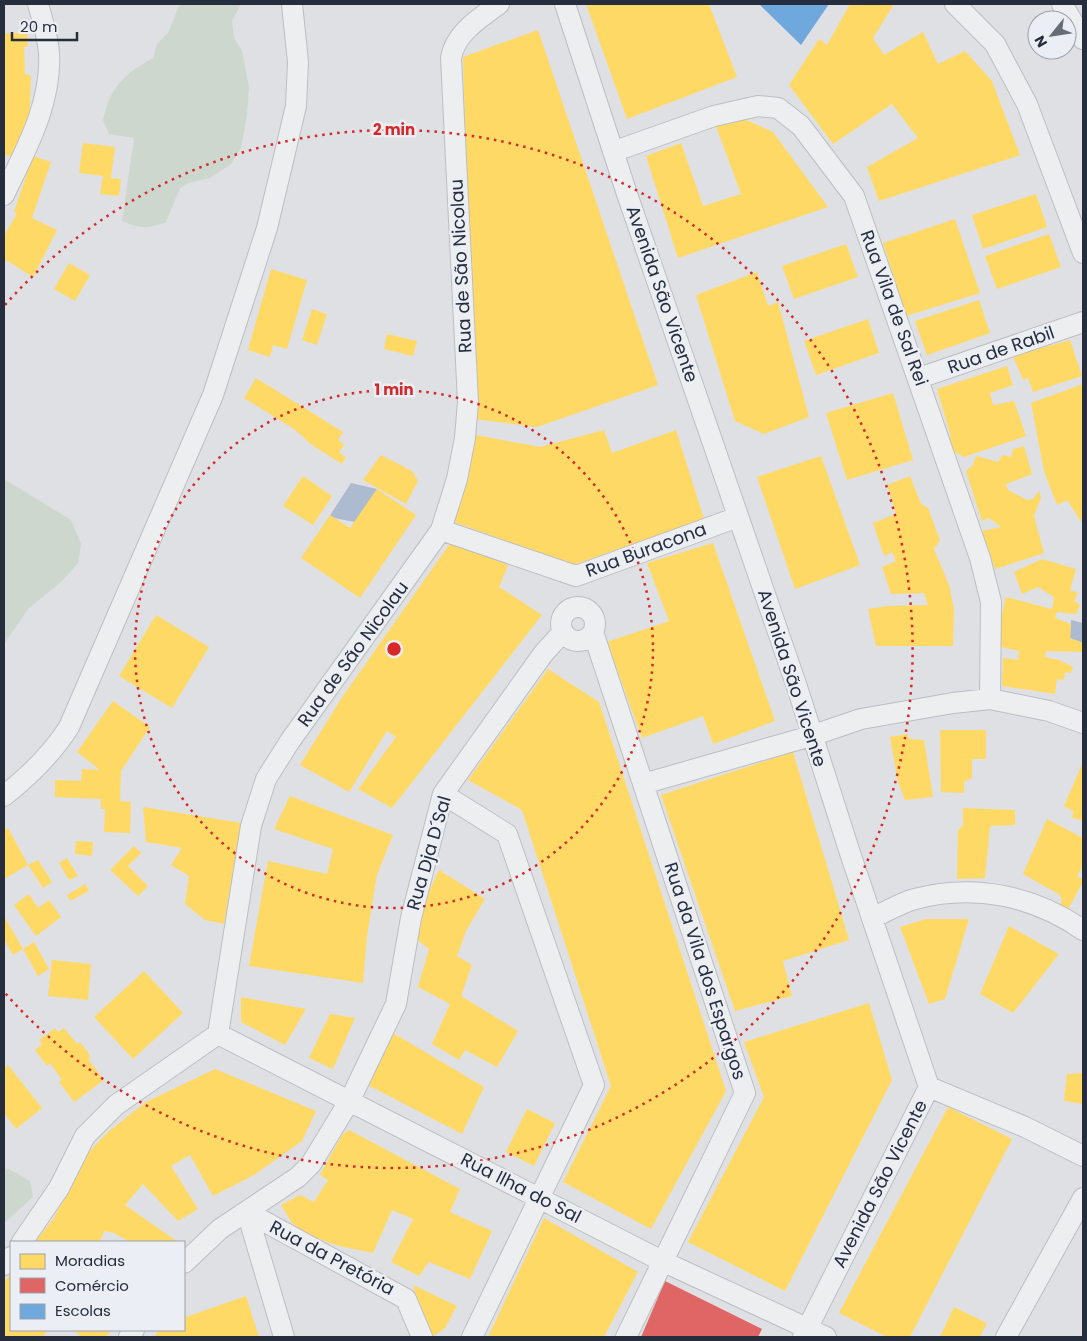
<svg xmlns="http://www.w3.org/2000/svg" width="1087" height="1341" viewBox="0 0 1087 1341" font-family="Poppins,sans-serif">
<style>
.green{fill:#ced7ce}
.water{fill:#acbbcf}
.homes{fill:#ffd966}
.shops{fill:#e06666}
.schools{fill:#6fa8dc}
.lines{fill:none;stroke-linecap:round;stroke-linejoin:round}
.street-casing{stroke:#bcbec1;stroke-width:22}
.street{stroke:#edeef0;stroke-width:20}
.ring{fill:none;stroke:#d62828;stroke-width:2.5;stroke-dasharray:2.5 5}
.labels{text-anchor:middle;stroke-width:5;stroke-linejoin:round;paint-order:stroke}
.street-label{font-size:18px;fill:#262d3c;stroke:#ebeef4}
.centre{fill:#d62828;stroke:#ebeef4;stroke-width:2.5}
.ring-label{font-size:15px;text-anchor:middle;font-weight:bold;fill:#d62828;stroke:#ebeef4;stroke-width:5;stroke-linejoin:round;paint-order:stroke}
</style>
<rect width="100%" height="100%" fill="#dee0e3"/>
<path class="green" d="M180,4H241L232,21L234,38L242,51L249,88L247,115L241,148L231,164L210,178L188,183L180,188L166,222C147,229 141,229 122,221L134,138L109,134L103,120C111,86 123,75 153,58L157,44L168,33Z
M4,479L71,520L81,544L78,563L62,581L29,608L4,644Z
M9,1169L30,1181L33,1197L4,1223V1170Z"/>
<path class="water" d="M351,483L377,489L355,522L329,517Z
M1071,620L1083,623V643L1070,638Z"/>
<path class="homes" d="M586,4H709L737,77L627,119Z
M850,4H894L873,38L884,55L923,32L938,64L965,51L992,81L1020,155L879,201L867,167L918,138L892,104L833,144L789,85L819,39L827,45Z
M538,30L658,385L537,427L474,419L463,57Z
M27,32L28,46L24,47L25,74L31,76L29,126H25L24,144L17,156L4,155V34Z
M744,119L773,132L828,207L678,258L646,156L681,143L703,206L741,194L716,126Z
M83,143L115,147L111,178L121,179L119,196L100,194L103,176L79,173Z
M33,156L51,162L32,218L57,230L33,277L6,260L4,264V236L17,213L14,212Z
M1036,194L1047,227L983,249L972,215Z
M955,219L980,293L906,316L883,243Z
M1049,234L1061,267L997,289L985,256Z
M846,244L858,277L794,299L782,266Z
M69,263L90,275L75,301L54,289Z
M271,269L307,280L287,349L273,345L270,357L248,350Z
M757,272L768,306L778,302L809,417L764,434L735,421L696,295Z
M979,300L990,333L927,355L915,321Z
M312,309L327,314L317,345L302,340Z
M868,319L879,353L816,375L804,341Z
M387,334L417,341L413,356L384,349Z
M1070,340L1082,376L1033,392L1028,378L1023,380L1013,356Z
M1007,366L1013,385L990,393L993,405L1014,401L1026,436L964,457L957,453L952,454L947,439L951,437L937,389Z
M256,378L343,432L338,440L344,444L339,453L346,457L342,464L312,445L294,429L244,398Z
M1083,384V524L1067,500L1057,505L1044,471L1031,403Z
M893,393L913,460L847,480L826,413Z
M604,430L612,453L676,430L704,519L573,565L454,522L476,435L540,447Z
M1024,446L1032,474L1006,484L1008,490L1027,500L1033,499L1039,491L1041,497L1034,516L1044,553L995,569L982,531L1001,527L989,518L982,521L966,471L973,465L976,456L998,462L1002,455L1011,457L1013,449Z
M381,455L412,471L418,481L406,504L363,480Z
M821,456L860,565L795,589L757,477Z
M303,476L332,496L313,525L283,506Z
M910,476L921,504L928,508L940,540L934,549L949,585L954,609L953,646H876L868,609L888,606L928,605L924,593L891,594L882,567L896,561L892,552L884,556L873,523L896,514L887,485Z
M377,489L416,515L360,598L301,558L330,515L350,528Z
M451,542L508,565L499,587L542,615L392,808L358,789L396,737L387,731L349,792L300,765L341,699Z
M713,543L775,721L713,744L703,716L642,738L607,642L669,621L647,563Z
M1042,559L1076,569L1070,590L1078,593L1074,600L1080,605L1076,614L1057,612L1055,618L1071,624L1070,638L1083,643V652L1046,651L1045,657L1059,660L1073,667L1071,673L1065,672L1064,680L1057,679L1055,694L1002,686L1003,658L1018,660L1019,651L1001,647L998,631L1006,597L1052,609L1054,597L1038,587L1022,594L1014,572Z
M156,615L209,647L172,708L119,676Z
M548,669L599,702L726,1091L651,1229L563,1182L611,1086L522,810L468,780Z
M113,701L150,727L121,771L120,801L131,802L130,833L104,832L105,809H101V799L55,797V780L81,781L82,769L100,770L77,752Z
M940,730H986V759H972V778L964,782V793L941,792Z
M907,734L910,739L924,740L933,797L905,800L898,782L890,737Z
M793,752L849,940L783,961L792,996L735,1011L661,795Z
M1083,762V821L1071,817L1074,812L1064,806Z
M290,796L393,835L377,875L367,936L363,983L249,966L268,861L327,874L333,849L274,829Z
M143,807L241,823L224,924L205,920L185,904L189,876L171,865L182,848L146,842Z
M963,808L1015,810V825L990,826L985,878L957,879L958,830L963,826Z
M1047,819L1083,838V865L1077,877L1083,879V882L1067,911L1059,908L1062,901L1060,895L1023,874Z
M8,828L28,865L4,879V830Z
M76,841L93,842L92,856L75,854Z
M134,846L141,853L128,866L148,886L138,896L110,870Z
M67,858L78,876L69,880L59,863Z
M38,860L52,882L43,888L28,865Z
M439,870L485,899L466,931L457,956L472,965L461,996L518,1031L497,1067L465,1050L459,1060L432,1044L450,1004L418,987L429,949L415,938L421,909Z
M85,884L89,891L70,901L67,895Z
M29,894L38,908L49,900L61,917L36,936L14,905Z
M4,916L23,949L13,955L4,939Z
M926,919H969L945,999L929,1004L900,927Z
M1009,926L1059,954L1013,1013L980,994Z
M34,942L49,969L38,976L23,949Z
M52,960L91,964L88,1000L48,996Z
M144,971L183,1013L133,1059L94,1017Z
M241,997L306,1009L285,1045L241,1022Z
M869,1003L892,1080L785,1291L688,1242L764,1097L744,1042Z
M330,1014L355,1018L333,1069L309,1058Z
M55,1028L58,1032L64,1028L77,1044L80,1042L91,1057L88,1059L104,1080L74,1102L59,1082L62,1080L50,1063L47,1066L35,1050L42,1044L39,1040Z
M393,1033L484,1087L462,1134L368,1085Z
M8,1065L42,1108L16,1129L4,1113V1068Z
M215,1069L316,1111L302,1141L254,1175L213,1196L190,1155L171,1166L198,1209L178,1221L143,1184L125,1205L178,1242H130L114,1233L104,1231L100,1242H35L54,1218L85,1156L108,1132L146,1102Z
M1083,1073V1104L1064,1101L1067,1074Z
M948,1107L1012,1139L910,1337H887L839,1313Z
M527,1109L555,1123L534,1166L506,1152Z
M349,1130L460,1189L450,1212L492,1231L470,1279L429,1262L419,1276L391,1262L413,1219L392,1210L373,1253L339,1246L308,1235L292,1223L281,1205L300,1195L314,1202L328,1180L320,1175L342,1135Z
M544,1218L638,1272L604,1337H488Z
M11,1273V1330H47L44,1335L46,1337H4V1283Z
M413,1285L457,1306L445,1328L432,1337H428Z
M246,1296L259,1337H155L158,1330H184V1313L186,1317Z
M954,1307L987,1323L980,1337H940Z
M73,1330H112L106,1337H82Z"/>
<path class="shops" d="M665,1281L762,1329L758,1337H641Z"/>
<path class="schools" d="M759,4H829L801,45Z"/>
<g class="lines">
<g class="street-casing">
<path id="street" d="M565,4L627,194L797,687L850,853L929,1087L803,1337
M955,4L995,44L1027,104L1083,253
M1062,4L1083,39
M615,151L714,116L758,106L778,108L801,126L854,196L980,558L991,602L990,699
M4,195C25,151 52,104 49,53C48,36 42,19 38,4
M919,378L1083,322
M441,530L576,576L738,517
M561 624a17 17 0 1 1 34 0a17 17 0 1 1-34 0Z
M593,632L745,1093L626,1337
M643,784L811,736L861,719L953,703L990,699L1049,711L1083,723
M443,794L507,834L594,1085L472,1337
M4,796C29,776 52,754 69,727L213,395L267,228L296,106L298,62L292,4
M872,918C886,912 900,903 915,899C974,883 1034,896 1083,930
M218,1034L662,1261L826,1337
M929,1087L1025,1127L1083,1156
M247,1212L406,1299L422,1337
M247,1212L284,1337
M22,1242L59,1188L85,1136L116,1105L218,1034L251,826L266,779L290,741L441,530L457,479L465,438L468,402L451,58C455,33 480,18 499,4
M184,1263L220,1229L298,1177L311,1164L350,1100L396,1004L411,918L443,794L543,654L562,633
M4,1265L11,1257
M129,1337L134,1330
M1006,1337L1083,1198"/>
</g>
<use href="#street" class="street"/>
</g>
<g class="ring">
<circle cx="394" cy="649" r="259"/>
<path d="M5 305A519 519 0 1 1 5 993"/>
</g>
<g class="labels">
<g class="street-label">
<text transform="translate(461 266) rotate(-93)" y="6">Rua de São Nicolau</text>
<text transform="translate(662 294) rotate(71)" y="6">Avenida São Vicente</text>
<text transform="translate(894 308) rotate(70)" y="6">Rua Vila de Sal Rei</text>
<text transform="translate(1001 350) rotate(-19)" y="6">Rua de Rabil</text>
<text transform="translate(646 550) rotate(-20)" y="6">Rua Buracona</text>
<text transform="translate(353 654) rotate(-54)" y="6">Rua de São Nicolau</text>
<text transform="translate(792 678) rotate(72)" y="6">Avenida São Vicente</text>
<text transform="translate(429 853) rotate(-74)" y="6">Rua Dja D´Sal</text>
<text transform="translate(705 971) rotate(72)" y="6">Rua da Vila dos Espargos</text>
<text transform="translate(880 1184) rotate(-63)" y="6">Avenida São Vicente</text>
<text transform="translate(521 1188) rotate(27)" y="6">Rua Ilha do Sal</text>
<text transform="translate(332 1258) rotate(28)" y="6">Rua da Pretória</text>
</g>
</g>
<circle cx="394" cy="649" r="8" class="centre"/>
<g class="ring-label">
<text x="394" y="135">2 min</text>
<text x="394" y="395">1 min</text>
</g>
<rect width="1087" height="1341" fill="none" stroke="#262d3c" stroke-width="10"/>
<rect x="10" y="1241" width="175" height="90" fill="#ebeef4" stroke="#9ca1aa"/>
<rect x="20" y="1254" width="25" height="15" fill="#ffd966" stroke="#9ca1aa"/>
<text x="55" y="1266" font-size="15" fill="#262d3c">Moradias</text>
<rect x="20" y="1278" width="25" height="15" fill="#e06666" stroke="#9ca1aa"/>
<text x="55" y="1291" font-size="15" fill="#262d3c">Comércio</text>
<rect x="20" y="1304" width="25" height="15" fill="#6fa8dc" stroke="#9ca1aa"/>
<text x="55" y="1316" font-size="15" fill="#262d3c">Escolas</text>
<g transform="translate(1052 35) rotate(240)"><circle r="24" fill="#ebeef4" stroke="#9ca1aa"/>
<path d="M0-4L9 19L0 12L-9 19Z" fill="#666c76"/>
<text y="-8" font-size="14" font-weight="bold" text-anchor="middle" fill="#262d3c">N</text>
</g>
<path d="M12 32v8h65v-8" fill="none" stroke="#262d3c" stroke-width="2.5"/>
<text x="20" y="32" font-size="15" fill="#262d3c" stroke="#ebeef4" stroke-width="4" paint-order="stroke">20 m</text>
</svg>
